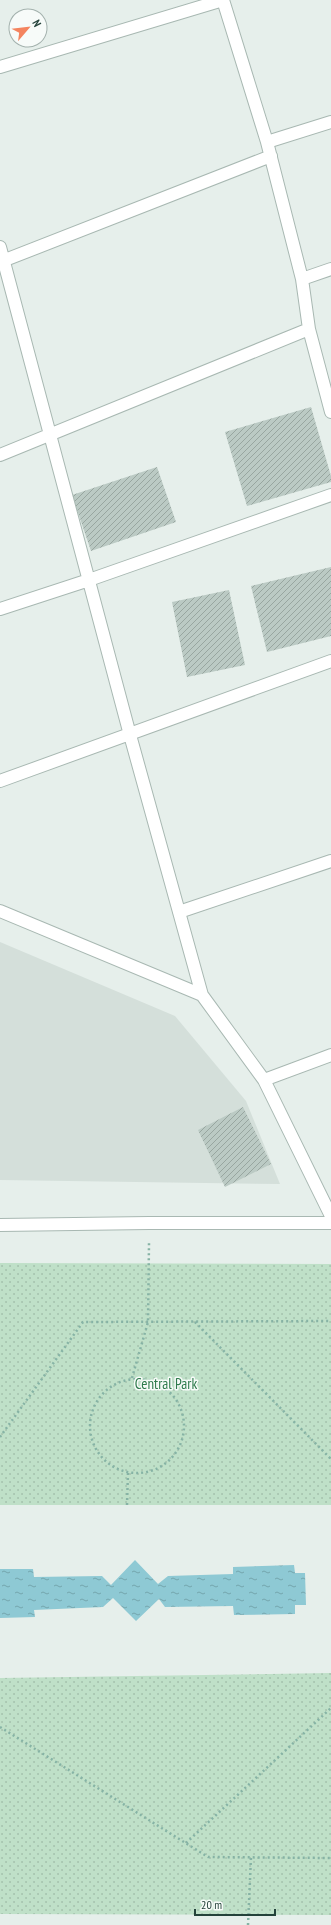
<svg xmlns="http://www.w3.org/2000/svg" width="331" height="1925" viewBox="0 0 331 1925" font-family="'PT Sans Narrow',sans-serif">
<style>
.built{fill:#d4dfda}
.grass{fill:url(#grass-dots)}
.water{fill:url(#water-ripples)}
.building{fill:url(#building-hatch)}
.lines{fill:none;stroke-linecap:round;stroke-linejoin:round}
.minor-casing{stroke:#a8b8b2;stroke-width:14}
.path{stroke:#86b3a5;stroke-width:2.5;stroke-dasharray:2 3;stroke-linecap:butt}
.minor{stroke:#fff;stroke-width:12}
.labels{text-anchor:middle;stroke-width:3;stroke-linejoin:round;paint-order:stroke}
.park-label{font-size:15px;fill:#2d7a4b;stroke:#f7fbf9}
</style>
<defs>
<pattern id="grass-dots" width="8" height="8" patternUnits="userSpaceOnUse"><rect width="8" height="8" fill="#bfe0c8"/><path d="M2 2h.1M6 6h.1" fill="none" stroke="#a4c1ad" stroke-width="1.8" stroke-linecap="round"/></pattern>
<pattern id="water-ripples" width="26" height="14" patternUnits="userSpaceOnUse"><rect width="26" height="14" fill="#8ec9d4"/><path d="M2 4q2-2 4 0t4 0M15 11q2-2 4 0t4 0" fill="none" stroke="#74a5ad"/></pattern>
<pattern id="building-hatch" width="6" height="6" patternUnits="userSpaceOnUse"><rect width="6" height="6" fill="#bbcac4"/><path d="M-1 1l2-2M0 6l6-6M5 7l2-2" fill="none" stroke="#98a6a0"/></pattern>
</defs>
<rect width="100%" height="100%" fill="#e6efeb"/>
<path class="built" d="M0,942L175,1016L246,1101L280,1184L0,1180Z"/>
<path class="grass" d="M0,1263L331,1264V1505H0Z
M331,1673V1915L0,1914V1678Z"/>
<path class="water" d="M135,1560L158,1584L168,1576L233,1574V1567L294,1565L295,1573H305L306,1605H295V1614L234,1615L233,1606L165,1607L159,1599L136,1621L113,1598L103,1607L34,1610L35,1617L0,1618V1569H33L34,1577L102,1576L111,1585Z"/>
<path class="building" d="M311,407L331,476V482L247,506L225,432Z
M157,467L176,522L91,551L72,495Z
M331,567V636L267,652L251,586Z
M229,590L245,665L187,677L172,602Z
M243,1107L271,1164L225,1187L198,1130Z"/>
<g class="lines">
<g class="minor-casing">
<path id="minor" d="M223,0L267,142L302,279L309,329L331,412
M0,67L223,0
M267,142L331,122
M0,247L130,735L202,995
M0,262L271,156
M302,279L331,269
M0,455L309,329
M0,609L89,580L331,495
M0,781L331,661
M0,911L202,995L264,1080L331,1216
M179,912L331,861
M264,1080L331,1055
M0,1225L149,1223H331"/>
</g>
<path class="path" d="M195,1322L331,1459
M132,1378L148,1322L149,1243
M90 1426a47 47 0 1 1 94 0a47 47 0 1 1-94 0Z
M0,1437L83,1322L331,1321
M127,1505L128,1472
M0,1727L208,1857L331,1858
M186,1843L331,1708
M248,1925L251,1857"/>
<use href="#minor" class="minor"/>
</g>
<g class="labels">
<g class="park-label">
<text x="166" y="1389">Central Park</text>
</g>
</g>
<g transform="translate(28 28) rotate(62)"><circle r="19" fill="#f7fbf9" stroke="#a3b1ad"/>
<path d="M0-3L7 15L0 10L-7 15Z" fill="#f4845f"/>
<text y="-6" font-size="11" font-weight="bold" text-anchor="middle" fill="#24423a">N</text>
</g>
<path d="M195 1909v6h80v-6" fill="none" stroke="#24423a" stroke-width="2"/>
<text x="201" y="1909" font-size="12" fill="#24423a" stroke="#f7fbf9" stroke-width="3" paint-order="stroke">20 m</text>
</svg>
